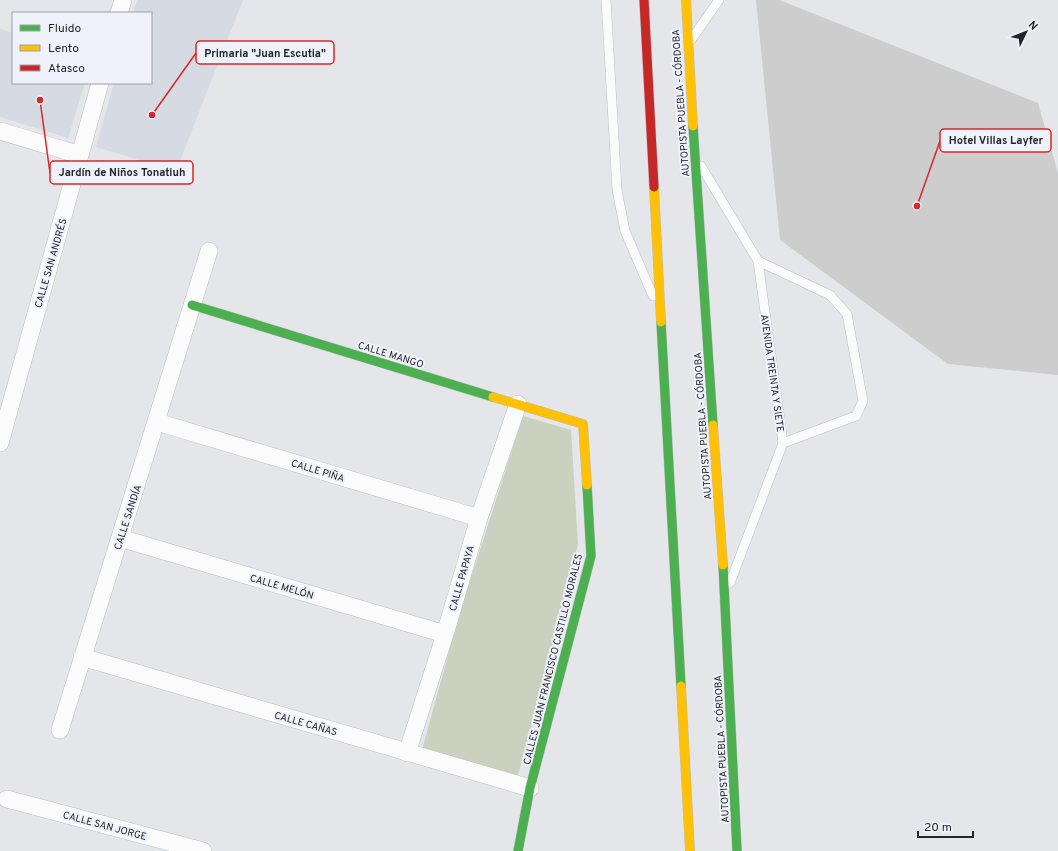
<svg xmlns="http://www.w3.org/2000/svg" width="1058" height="851" viewBox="0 0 1058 851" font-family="Overpass,sans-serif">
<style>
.built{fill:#d6dae3}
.green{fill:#ccd0bf}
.building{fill:#cecdce}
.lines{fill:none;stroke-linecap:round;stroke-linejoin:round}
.lane-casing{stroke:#bebfc2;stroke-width:10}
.street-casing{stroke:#bebfc2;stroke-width:18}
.fast-casing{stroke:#bebfc2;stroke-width:10}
.slow-casing{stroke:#bebfc2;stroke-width:10}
.jam-casing{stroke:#bebfc2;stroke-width:10}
.lane{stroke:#fbfbfc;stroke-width:9}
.street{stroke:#fbfbfc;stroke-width:17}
.fast{stroke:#4caf50;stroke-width:9}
.slow{stroke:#ffc107;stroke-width:9}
.jam{stroke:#c62828;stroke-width:9}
.labels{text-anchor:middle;stroke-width:4;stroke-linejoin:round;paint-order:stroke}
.street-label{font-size:10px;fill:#252629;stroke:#eff2fa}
.leader{fill:none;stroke:#d62828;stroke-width:1.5}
.callout-dot{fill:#d62828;stroke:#eff2fa;stroke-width:1.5}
.callout{fill:#eff2fa;stroke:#d62828;stroke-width:1.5}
.callout-label{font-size:11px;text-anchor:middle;font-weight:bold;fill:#252629}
</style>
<rect width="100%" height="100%" fill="#e5e6ea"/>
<path class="built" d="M137,0H243L176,171L96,147L114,83H151V13H133Z
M0,29L13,33V83H85L68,138L0,117Z"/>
<path class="green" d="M523,416L571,430L578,544L555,640L518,775L422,750L459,615Z"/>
<path class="building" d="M756,0H779L1038,103L1058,173V375L948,364L780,240Z"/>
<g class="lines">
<g class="lane-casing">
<path id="lane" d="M606,0L617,190L625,231L653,296
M691,40L719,0
M701,166L758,261L783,443L730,583
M758,261L830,295L847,314L863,401L856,416L783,443"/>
</g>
<g class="street-casing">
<path id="street" d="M119,13L123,0
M0,131L80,155
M157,422L479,518
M0,443L100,83
M120,538L445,634
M82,657L530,788
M60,730L209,251
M407,753L445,634L479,518L518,404
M7,799L203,851"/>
</g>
<g class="fast-casing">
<path id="fast" d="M693,126L713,425
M192,305L493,397
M661,322L681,686
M723,565L737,851
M518,851L530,788L591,556L587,485"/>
</g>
<g class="slow-casing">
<path id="slow" d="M686,0L693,126
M654,187L661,322
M493,397L583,424L587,485
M713,425L723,565
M681,686L690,851"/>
</g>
<g class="jam-casing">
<path id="jam" d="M644,0L654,187"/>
</g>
<use href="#lane" class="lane"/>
<use href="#street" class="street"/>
<use href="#fast" class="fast"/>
<use href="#slow" class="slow"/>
<use href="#jam" class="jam"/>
</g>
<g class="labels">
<g class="street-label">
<text transform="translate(680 103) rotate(-94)" y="4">AUTOPISTA PUEBLA - CÓRDOBA</text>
<text transform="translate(50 263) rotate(-74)" y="4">CALLE SAN ANDRÉS</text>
<text transform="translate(391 354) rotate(17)" y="4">CALLE MANGO</text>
<text transform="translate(773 373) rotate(82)" y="4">AVENIDA TREINTA Y SIETE</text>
<text transform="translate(702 426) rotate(-94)" y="4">AUTOPISTA PUEBLA - CÓRDOBA</text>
<text transform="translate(318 470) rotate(17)" y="4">CALLE PIÑA</text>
<text transform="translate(127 517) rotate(-72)" y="4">CALLE SANDÍA</text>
<text transform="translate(461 578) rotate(-74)" y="4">CALLE PAPAYA</text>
<text transform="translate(282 586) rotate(16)" y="4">CALLE MELÓN</text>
<text transform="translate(552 659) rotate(-76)" y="4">CALLES JUAN FRANCISCO CASTILLO MORALES</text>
<text transform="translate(306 723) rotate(16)" y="4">CALLE CAÑAS</text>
<text transform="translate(721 749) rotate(-93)" y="4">AUTOPISTA PUEBLA - CÓRDOBA</text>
<text transform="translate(105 825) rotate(15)" y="4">CALLE SAN JORGE</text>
</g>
</g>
<path class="leader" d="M152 115L196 53M917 206L940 141M40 100L50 173"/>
<g class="callout-dot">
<circle cx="152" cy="115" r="4"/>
<circle cx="917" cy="206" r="4"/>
<circle cx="40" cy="100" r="4"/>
</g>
<g class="callout">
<rect x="196" y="41" width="138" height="23" rx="4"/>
<rect x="940" y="129" width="111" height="23" rx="4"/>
<rect x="50" y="161" width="143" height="23" rx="4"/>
</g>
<g class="callout-label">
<text x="265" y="57">Primaria "Juan Escutia"</text>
<text x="996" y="144">Hotel Villas Layfer</text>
<text x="122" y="176">Jardín de Niños Tonatiuh</text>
</g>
<rect x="12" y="12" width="140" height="72" fill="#eff2fa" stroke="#9ea0a6"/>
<rect x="20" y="25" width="20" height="6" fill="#4caf50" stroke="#9ea0a6"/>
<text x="48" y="32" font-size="12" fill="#252629">Fluido</text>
<rect x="20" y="45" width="20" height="6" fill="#ffc107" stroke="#9ea0a6"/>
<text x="48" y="52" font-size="12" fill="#252629">Lento</text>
<rect x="20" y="65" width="20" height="6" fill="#c62828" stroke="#9ea0a6"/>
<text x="48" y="72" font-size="12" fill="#252629">Atasco</text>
<g transform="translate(1026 32) rotate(47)" stroke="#eff2fa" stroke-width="3" paint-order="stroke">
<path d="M0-3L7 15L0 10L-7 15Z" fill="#252629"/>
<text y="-6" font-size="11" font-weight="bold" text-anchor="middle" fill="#252629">N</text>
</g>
<path d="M918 831v6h55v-6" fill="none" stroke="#252629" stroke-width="2"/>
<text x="924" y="831" font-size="12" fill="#252629" stroke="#eff2fa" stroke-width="3" paint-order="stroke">20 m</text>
</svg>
